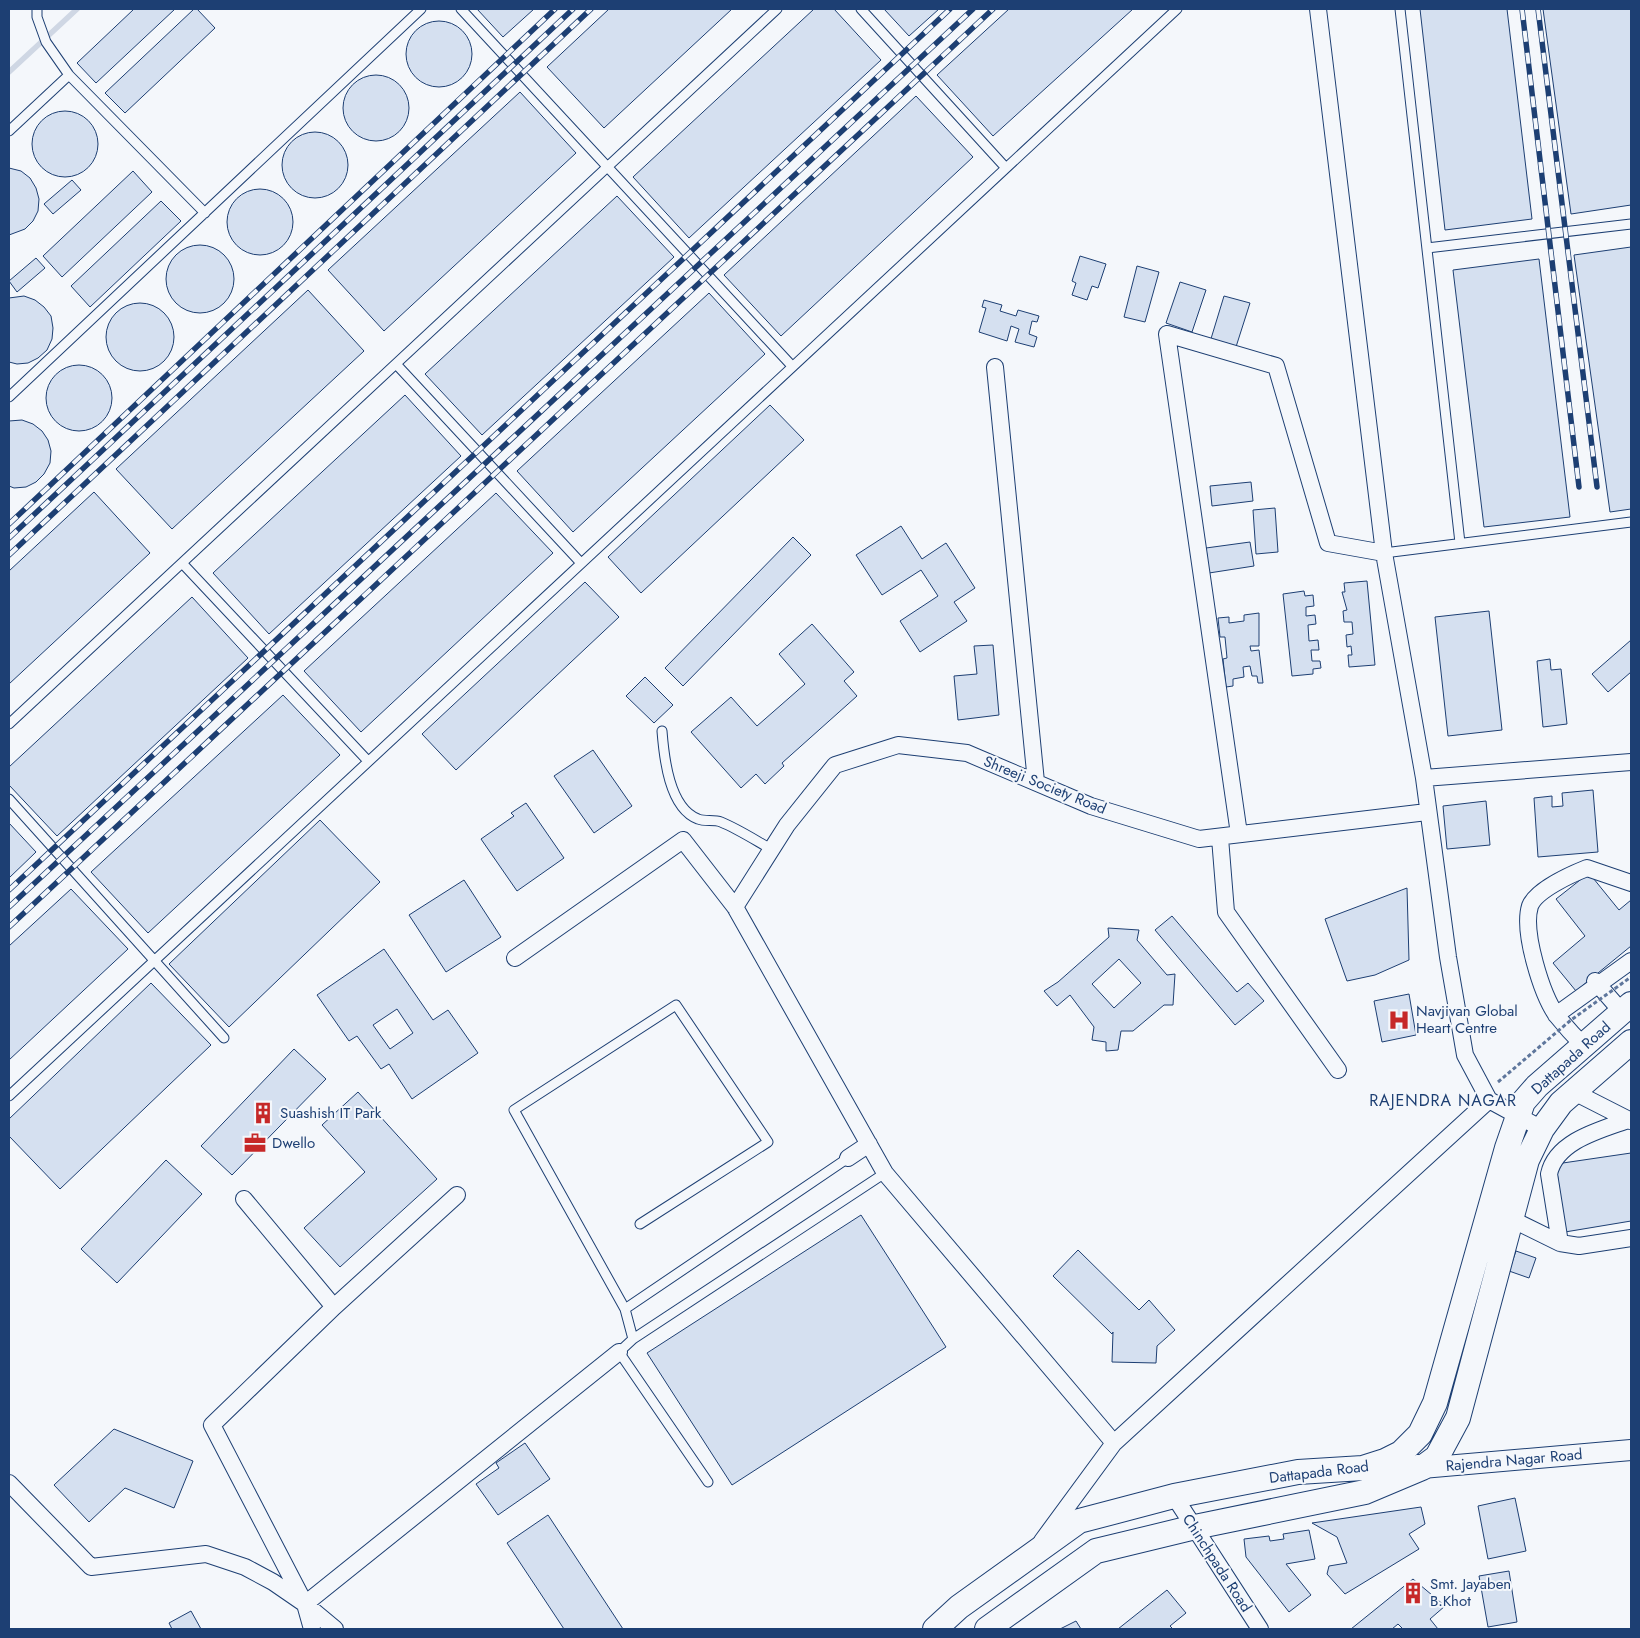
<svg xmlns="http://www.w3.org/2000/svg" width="1640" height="1638" viewBox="0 0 1640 1638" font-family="Jost,sans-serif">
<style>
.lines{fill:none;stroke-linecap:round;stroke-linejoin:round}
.stream{stroke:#cfd7e4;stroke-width:5.5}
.building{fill:#d5e0f0;stroke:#1d3f73;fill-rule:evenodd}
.service-casing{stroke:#1d3f73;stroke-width:11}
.minor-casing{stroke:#1d3f73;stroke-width:18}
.tertiary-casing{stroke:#1d3f73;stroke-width:22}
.secondary-casing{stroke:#1d3f73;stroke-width:26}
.service{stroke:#f4f7fb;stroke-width:9}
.minor{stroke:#f4f7fb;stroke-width:16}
.tertiary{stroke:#f4f7fb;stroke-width:20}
.secondary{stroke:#f4f7fb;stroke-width:24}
.rail-casing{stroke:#1d3f73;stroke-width:5.5}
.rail{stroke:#f4f7fb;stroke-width:4;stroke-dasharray:11;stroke-linecap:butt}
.path-bridge{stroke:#5e769c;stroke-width:3;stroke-dasharray:4 2.5;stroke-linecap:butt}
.labels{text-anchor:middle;stroke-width:4;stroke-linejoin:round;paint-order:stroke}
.street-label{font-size:15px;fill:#1d3f73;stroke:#f4f7fb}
.poi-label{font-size:15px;fill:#1d3f73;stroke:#f4f7fb;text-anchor:start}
.neighbourhood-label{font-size:16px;letter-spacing:1px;fill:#1d3f73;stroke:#f4f7fb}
</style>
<rect width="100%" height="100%" fill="#f4f7fb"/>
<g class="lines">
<path class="stream" d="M9,72L77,9"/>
</g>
<path class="building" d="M134,9H175L96,83L77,63Z
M194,9H197L215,28L125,113L105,93Z
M477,9H534L503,37Z
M609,9H732L604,128L547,67Z
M814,9H834L881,60L689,238L633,177Z
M884,9H939L909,36Z
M1009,9H1133L993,136L937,75Z
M1420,9H1507L1532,219L1445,230Z
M1543,9H1631V205L1571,214Z
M406 54a33 33 0 1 1 66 0a33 33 0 1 1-66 0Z
M343 108a33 33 0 1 1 66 0a33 33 0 1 1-66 0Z
M520,92L576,153L384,331L328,270Z
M916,96L973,157L781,336L724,275Z
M32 144a33 33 0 1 1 66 0a33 33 0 1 1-66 0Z
M282 165a33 33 0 1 1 66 0a33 33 0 1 1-66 0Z
M9,168L21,171L30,178L36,188L39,199L38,211L33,221L25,229L9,235Z
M133,171L152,192L62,277L43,256Z
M72,180L81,190L53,214L44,204Z
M227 222a33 33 0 1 1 66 0a33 33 0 1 1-66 0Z
M617,196L674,257L482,435L425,374Z
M161,201L181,221L90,307L71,286Z
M166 279a34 34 0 1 1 68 0a34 34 0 1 1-68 0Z
M1631,247V509L1610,512L1574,255Z
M1080,256L1106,264L1098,288L1092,286L1087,300L1072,295L1076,283L1072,281Z
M36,258L45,268L17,292L9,281Z
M1539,259L1570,517L1484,527L1453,270Z
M1137,266L1159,272L1145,322L1124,317Z
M1180,282L1206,290L1192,332L1166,323Z
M308,290L364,351L172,529L116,469Z
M709,293L765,354L573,532L517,471Z
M24,296L35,300L44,307L51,316L53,328L52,339L47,350L38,358L28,363L17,364L9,362V298Z
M1224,296L1250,303L1235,350L1210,342Z
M984,300L1002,305L1000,311L1016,316L1018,310L1039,316L1037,322L1032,321L1029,334L1037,337L1034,347L1015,342L1019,329L1011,326L1007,341L979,332L986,308L982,307Z
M106 337a34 34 0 1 1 68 0a34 34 0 1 1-68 0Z
M46 398a33 33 0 1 1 66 0a33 33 0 1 1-66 0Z
M405,395L461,456L269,634L213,573Z
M770,405L804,440L641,593L608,557Z
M22,420L33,424L42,431L48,440L51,451L50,463L44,474L36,482L26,487L14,488L9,486V421Z
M1251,482L1253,501L1212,506L1210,486Z
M94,492L150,553L9,684V571Z
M496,493L553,553L361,732L304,671Z
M1275,508L1278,552L1256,554L1253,510Z
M901,526L922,559L946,543L975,588L954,602L967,621L920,652L900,621L938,596L921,570L882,595L856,555Z
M793,537L811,555L683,686L665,668Z
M1250,542L1254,566L1209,573L1206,548Z
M1367,581L1375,665L1349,667L1348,655H1352L1351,646L1347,647L1346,635L1353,634L1352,622H1344L1343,611L1347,610L1342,592H1345L1344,583Z
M585,582L619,617L456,770L422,734Z
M1304,591L1305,596L1313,595L1314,606L1306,607V616L1315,615L1316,624L1308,625L1309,641L1318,640L1319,650H1311L1312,661H1320L1321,668L1313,669V674L1292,676L1283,594Z
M192,597L248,658L57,836L9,785V767Z
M1489,611L1502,730L1448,736L1435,617Z
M1259,613V646H1250L1251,651L1259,650L1263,683H1258L1257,676H1252L1250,666L1243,667L1244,677L1233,679V686L1226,687L1223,659L1227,658L1225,637H1220L1218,618L1229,617V623L1244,621V615Z
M812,624L854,672L844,681L857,696L782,763L784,766L765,784L756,774L741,788L691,732L731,697L757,726L805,684L779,654Z
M1631,640V672L1608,692L1592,674Z
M993,645L999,715L958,720L954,676L977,674L974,646Z
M1550,659L1551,670L1561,669L1567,724L1543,727L1537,661Z
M645,677L673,705L654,723L626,696Z
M283,695L340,755L148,933L91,872Z
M593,750L632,806L594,833L554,776Z
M1593,790L1598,852L1538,857L1534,798L1552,796V807L1563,806L1562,793Z
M1486,801L1490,845L1447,849L1443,806Z
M526,803L564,858L517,891L481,839L514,816L511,813Z
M320,820L380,882L229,1027L169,964Z
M9,823L36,852L9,878Z
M1589,873L1619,910L1631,900V946L1576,991L1553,963L1585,936L1556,899Z
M464,880L501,937L446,972L409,915Z
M1407,888L1409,960L1375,975L1347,981L1325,919Z
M71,889L128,949L9,1060V946Z
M1172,916L1237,992L1248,983L1264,1001L1235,1025L1155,930Z
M1108,928L1139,930L1137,940L1167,975L1175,974L1173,1005H1164L1133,1031H1121L1118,1050L1106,1051V1042L1092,1040L1094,1027L1070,995L1057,1006L1044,991L1058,982L1109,937ZM1119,959L1141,983L1114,1008L1092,984Z
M384,949L433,1020L448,1010L478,1053L412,1099L389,1064L381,1069L357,1036L349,1041L317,995ZM397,1009L413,1033L390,1049L373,1025Z
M151,983L211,1045L60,1189L9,1136V1119Z
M1409,994L1416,1035L1382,1042L1374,1001Z
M294,1049L326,1079L232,1175L201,1146Z
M358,1092L437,1179L340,1267L304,1228L365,1172L322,1125Z
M1631,1153V1221L1565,1232L1556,1164Z
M166,1160L202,1194L117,1283L81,1249Z
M861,1215L946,1347L732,1485L647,1353Z
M1078,1250L1139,1310L1149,1300L1175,1330L1157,1346L1156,1363L1112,1362L1113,1332L1112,1334L1053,1276Z
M1516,1251L1536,1258L1529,1278L1509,1271Z
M114,1429L193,1461L174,1508L125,1488L89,1522L54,1485Z
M525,1443L550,1479L498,1515L476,1484L499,1468L496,1463Z
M1515,1498L1526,1551L1488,1559L1478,1506Z
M1421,1507L1425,1524L1409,1534L1419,1549L1345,1594L1327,1574L1329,1566L1347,1563L1337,1537L1312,1523Z
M548,1515L623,1629H564L507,1543Z
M1309,1530L1315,1559L1286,1564L1311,1595L1289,1612L1246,1557L1244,1539L1269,1536L1270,1541L1284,1539L1283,1534Z
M1509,1571L1517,1622L1488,1627L1479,1576Z
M1413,1579L1445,1606L1430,1619L1438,1629H1403L1398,1624L1392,1629H1351Z
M1167,1590L1186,1613L1170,1626L1173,1629H1118Z
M191,1611L201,1629H172L169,1623Z
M1076,1621L1081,1629H1060Z"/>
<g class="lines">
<g class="service-casing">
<path id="service" d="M37,9V17L46,42L69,75L205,213
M461,9L792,366
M861,9L1006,168
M1400,9L1460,543
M9,131L69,75
M1427,248L1631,224
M396,364L581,563
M9,397L421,9
M1384,553L1631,522
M182,563L368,761
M9,724L777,9
M662,731C664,757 669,808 698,819C705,822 714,819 721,822C738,829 755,840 771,849
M9,799L224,1038
M9,1096L1177,9
M625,1309L514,1110L676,1005L768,1142L640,1224
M633,1339L625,1309L848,1158
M708,1482L619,1352L633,1339L885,1173"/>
</g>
<g class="minor-casing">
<path id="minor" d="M1318,9L1384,553L1424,778L1448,957L1465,1055L1489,1100L1542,1129
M995,367L1036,782
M1424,778L1631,762
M1239,834L1167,334L1276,366L1328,543L1384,553
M1220,838L1226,912L1338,1070
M735,907L787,825L835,765L898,745L967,753L1091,806L1199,839L1427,812
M515,958L683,840L735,907L885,1173L1114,1443
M1595,981L1622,1012
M1556,1015L1631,961
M1583,1045C1574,1036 1565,1026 1557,1016C1542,995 1522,932 1530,906C1536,890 1572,874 1587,868L1631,883
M1574,1092L1631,1121
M848,1158L869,1144
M244,1199L334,1307L212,1425L305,1604L312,1629
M1503,1215L1560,1243L1579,1246L1631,1238
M1560,1243L1549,1174C1556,1141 1600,1130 1628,1120
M334,1307L457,1195
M9,1483L91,1567L206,1554L245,1567L273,1582L305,1604L335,1629
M1174,1496L1260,1629
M1042,1541L1114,1443L1489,1100
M305,1604L619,1352"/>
</g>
<g class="tertiary-casing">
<path id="tertiary" d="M1418,1465L1422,1468L1631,1450"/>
</g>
<g class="secondary-casing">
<path id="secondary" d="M935,1629L959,1607L1079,1521L1174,1496L1298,1472L1363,1468L1385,1461L1401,1453L1420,1434L1435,1403L1507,1148L1523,1102L1537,1086L1631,1004
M987,1629L1096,1551L1195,1527L1365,1492L1422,1468L1437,1457L1458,1418L1527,1160L1542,1129L1561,1103L1631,1042"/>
</g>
<use href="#service" class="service"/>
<use href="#minor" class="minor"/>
<use href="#tertiary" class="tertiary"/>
<use href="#secondary" class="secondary"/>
<g class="rail-casing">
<path id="rail" d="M1522,9L1579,487
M1538,9L1597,487
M9,524L555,9
M9,538L573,9
M9,555L591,9
M9,890L950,9
M9,907L973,9
M9,927L993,9"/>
</g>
<use href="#rail" class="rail"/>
<path class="path-bridge" d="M1498,1082L1571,1020L1631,977"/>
</g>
<defs>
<g id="hospital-bare" transform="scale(1.725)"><path d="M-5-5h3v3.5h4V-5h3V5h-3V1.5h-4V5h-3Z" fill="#c62828" stroke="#f4f7fb" stroke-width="2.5" paint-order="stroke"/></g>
<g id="building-bare" transform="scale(1.725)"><path d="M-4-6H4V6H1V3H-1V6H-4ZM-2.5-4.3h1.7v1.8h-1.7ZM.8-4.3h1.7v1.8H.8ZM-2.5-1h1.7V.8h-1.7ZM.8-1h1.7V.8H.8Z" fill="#c62828" stroke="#f4f7fb" stroke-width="2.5" paint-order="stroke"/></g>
<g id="office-bare" transform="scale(1.725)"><path d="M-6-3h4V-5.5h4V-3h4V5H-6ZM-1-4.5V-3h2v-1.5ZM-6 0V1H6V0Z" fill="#c62828" stroke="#f4f7fb" stroke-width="2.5" paint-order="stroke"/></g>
</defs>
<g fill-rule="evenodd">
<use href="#hospital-bare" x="1399" y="1020"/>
<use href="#building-bare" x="263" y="1113"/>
<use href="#office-bare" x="255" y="1143"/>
<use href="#building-bare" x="1413" y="1593"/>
</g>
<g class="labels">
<g class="street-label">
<text transform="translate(1045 785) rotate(22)" y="5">Shreeji Society Road</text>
<text transform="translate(1571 1058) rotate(-42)" y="5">Dattapada Road</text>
<text transform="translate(1514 1460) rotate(-5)" y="5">Rajendra Nagar Road</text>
<text transform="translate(1319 1472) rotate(-7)" y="5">Dattapada Road</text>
<text transform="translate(1217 1563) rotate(57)" y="5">Chinchpada Road</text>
</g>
<g class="poi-label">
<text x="1416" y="1016">Navjivan Global<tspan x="1416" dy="17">Heart Centre</tspan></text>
<text x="280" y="1118">Suashish IT Park</text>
<text x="272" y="1148">Dwello</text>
<text x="1430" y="1589">Smt. Jayaben<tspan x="1430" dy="17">B.Khot</tspan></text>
</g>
<g class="neighbourhood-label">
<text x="1443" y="1106">RAJENDRA NAGAR</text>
</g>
</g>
<rect width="1640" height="1638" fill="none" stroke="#1d3f73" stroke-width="20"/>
</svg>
